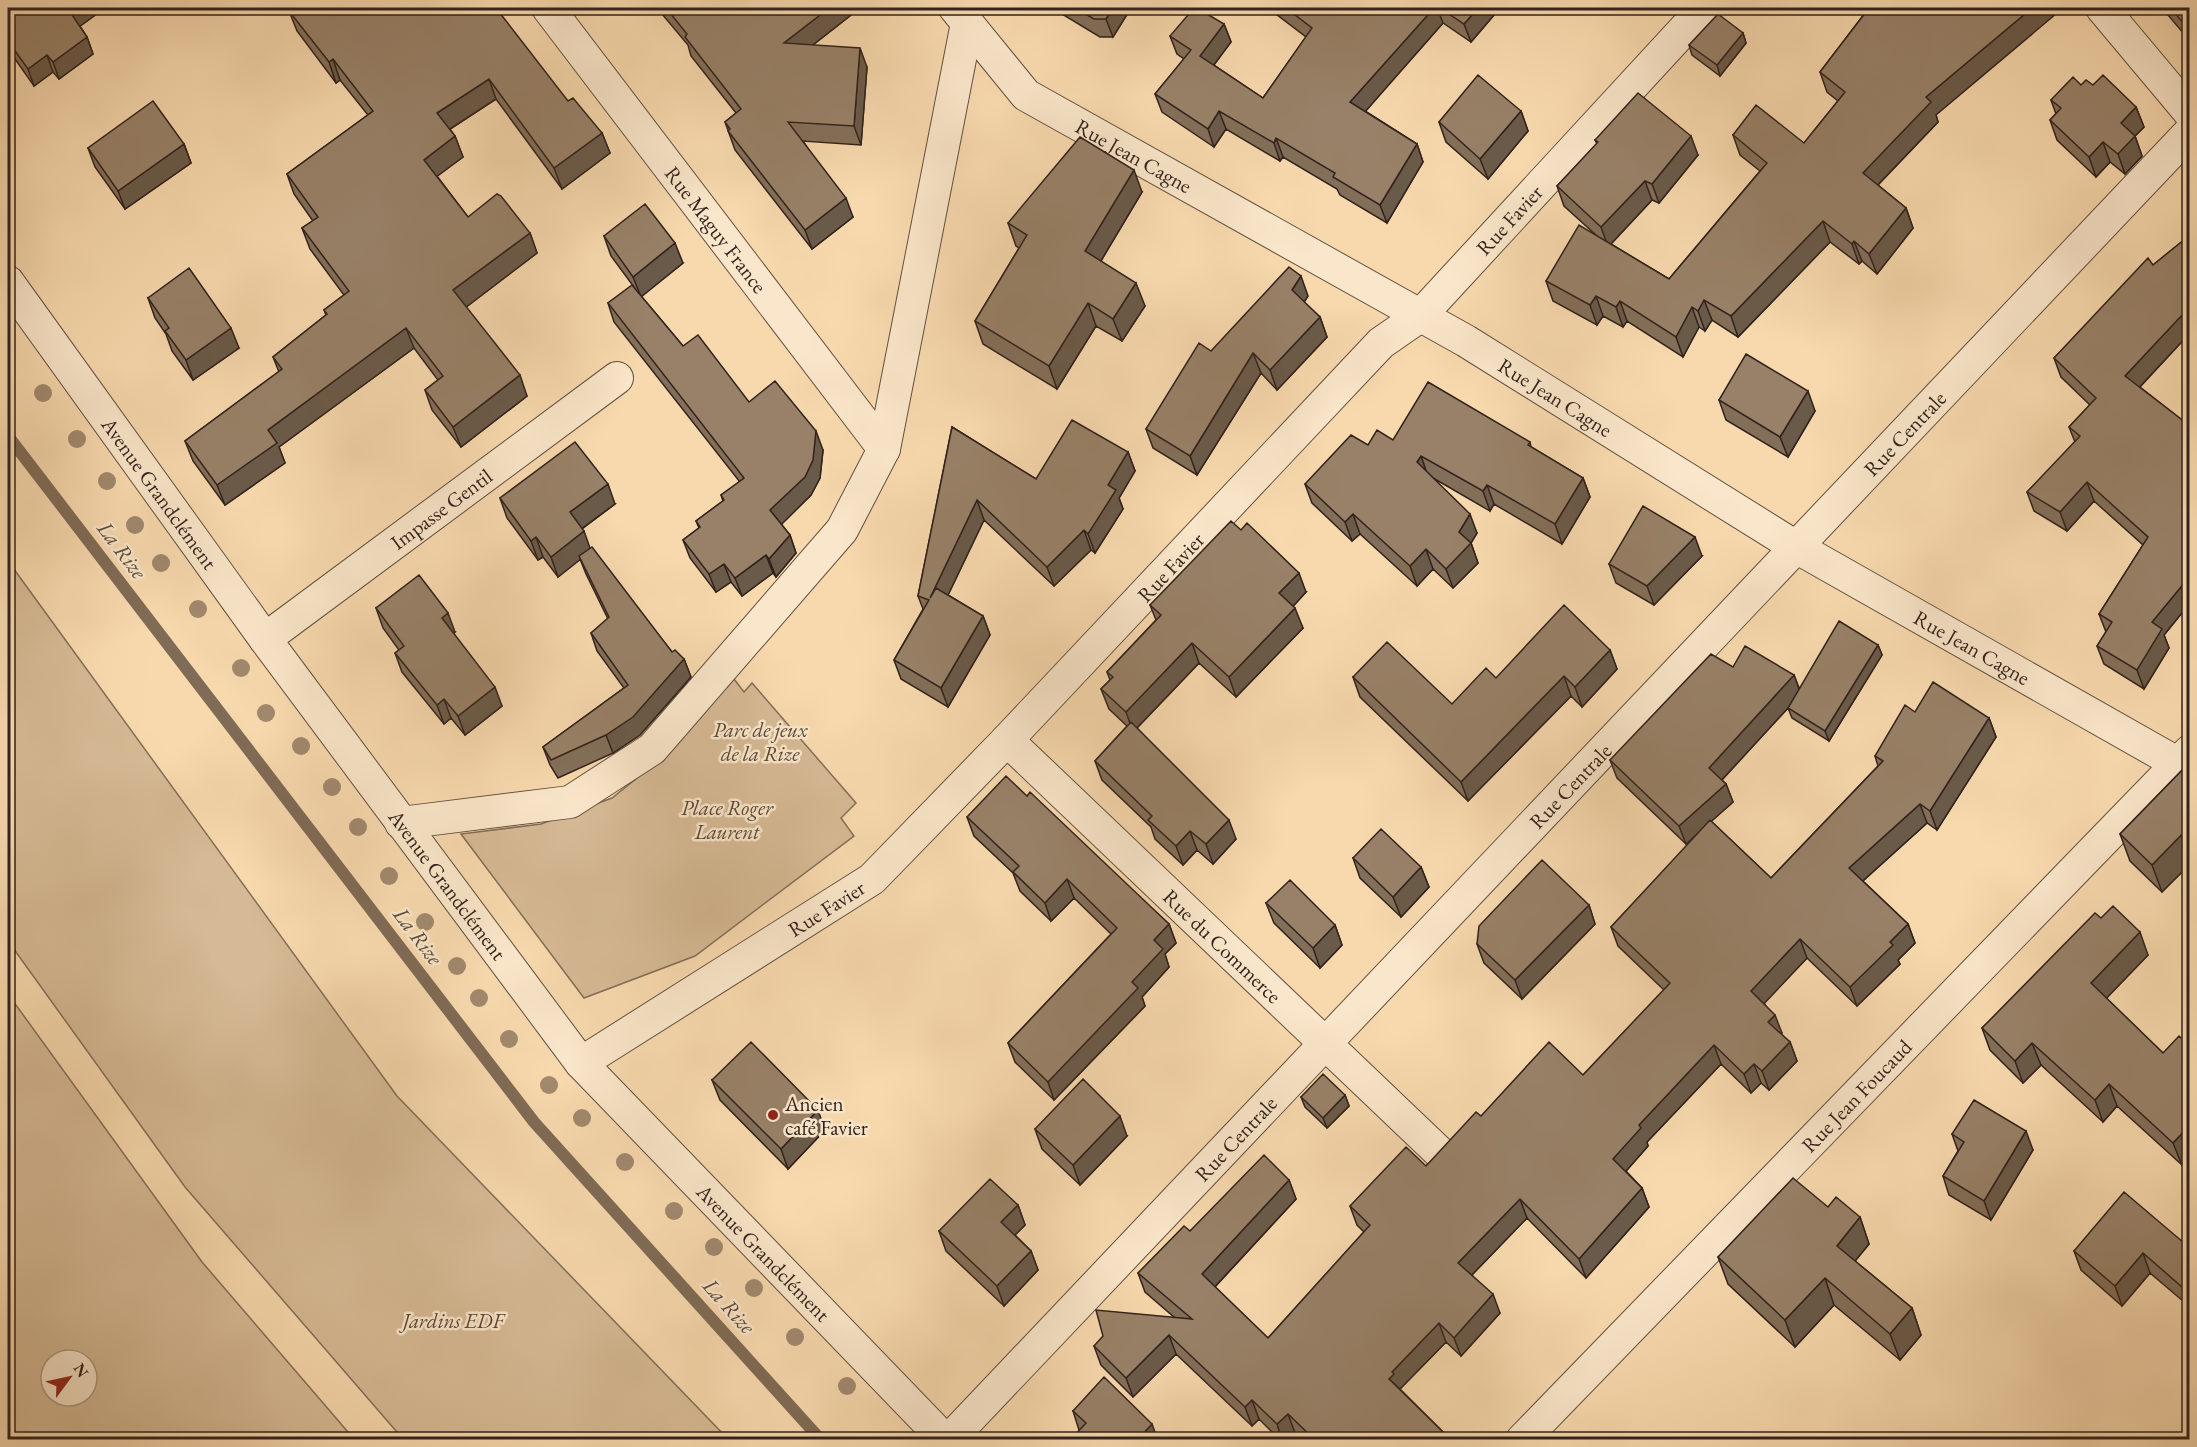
<svg xmlns="http://www.w3.org/2000/svg" width="2197" height="1447" viewBox="0 0 2197 1447" font-family="'EB Garamond',serif">
<style>
.green{fill:#d6ba95;stroke:#846e58;stroke-width:1.5;fill-rule:evenodd}
.lines{fill:none;stroke-linecap:round;stroke-linejoin:round}
.stream{stroke:#806b56;stroke-width:12}
.street-casing{stroke:#635040;stroke-width:34}
.street{stroke:#fae6ca;stroke-width:32}
.tree{fill:#a1896e}
.wall{fill:#836f59;stroke:#31221c;stroke-width:1.5}
.shaded-wall{fill:#6a5a49;stroke:#31221c;stroke-width:1.5}
.building{fill:#988168;stroke:#31221c;stroke-width:1.5}
.poi-dot{fill:#8f2418;stroke:#fae6ca;stroke-width:2}
.labels{text-anchor:middle;dominant-baseline:central;stroke-width:5;stroke-linejoin:round;paint-order:stroke}
.street-label{font-size:21px;fill:#31221c;stroke:#fae6ca}
.park-label{font-size:21px;font-style:italic;fill:#5a483a;stroke:#fae6ca}
.poi-label{font-size:21px;fill:#31221c;stroke:#fae6ca;text-anchor:start}
.water-label{font-size:22px;font-style:italic;fill:#5f4c3e;stroke:#fae6ca}
</style>
<rect width="100%" height="100%" fill="#f8d9ae"/>
<filter id="stains"><feTurbulence type="fractalNoise" baseFrequency=".00333" numOctaves="4"/><feColorMatrix values="0 0 0 0 .2 0 0 0 0 .09 0 0 0 0 .02 0 0 0 .5 -.17"/></filter>
<radialGradient id="worn" r=".72"><stop offset=".6" stop-color="#630" stop-opacity="0"/><stop offset="1" stop-color="#630" stop-opacity=".3"/></radialGradient>
<!-- green -->
<path class="green" d="M8,561L397,1096L728,1439H403L185,1187L8,941Z
M734,679L744,692L752,683L856,803L841,818L854,836L695,956L584,998L461,834L541,824L612,798L662,758Z
M8,994L202,1262L354,1439H8ZM51,1360H87V1396H51Z"/>
<g class="lines">
<!-- stream -->
<path class="stream" d="M8,436L534,1122L821,1440"/>
<!-- street casing -->
<g class="street-casing">
<g id="street">
<path id="s1" d="M548,8L884,449"/>
<path id="s2" d="M955,8L1026,95L1466,341L1796,547L2177,763"/>
<path d="M2102,8L2190,113"/>
<path id="s3" d="M8,282L265,639L581,1063L945,1440"/>
<path id="s4" d="M265,639L617,378"/>
<path id="s5" d="M1007,740L1439,1152"/>
<path d="M401,823L570,802L652,749L842,530L884,449L967,23"/>
<path id="s6" d="M581,1063L872,879L1007,740L1381,343L1420,316L1704,8"/>
<path id="s7" d="M949,1440L2190,132"/>
<path id="s8" d="M1522,1440L2190,751"/>
</g>
</g>
<!-- street -->
<use href="#street" class="street"/>
</g>
<!-- trees -->
<g class="tree">
<circle cx="43" cy="393" r="9"/>
<circle cx="77" cy="439" r="9"/>
<circle cx="107" cy="481" r="9"/>
<circle cx="135" cy="525" r="9"/>
<circle cx="161" cy="563" r="9"/>
<circle cx="198" cy="609" r="9"/>
<circle cx="241" cy="668" r="9"/>
<circle cx="266" cy="713" r="9"/>
<circle cx="301" cy="746" r="9"/>
<circle cx="332" cy="787" r="9"/>
<circle cx="358" cy="827" r="9"/>
<circle cx="389" cy="876" r="9"/>
<circle cx="425" cy="922" r="9"/>
<circle cx="457" cy="966" r="9"/>
<circle cx="479" cy="998" r="9"/>
<circle cx="509" cy="1039" r="9"/>
<circle cx="549" cy="1085" r="9"/>
<circle cx="582" cy="1118" r="9"/>
<circle cx="625" cy="1162" r="9"/>
<circle cx="674" cy="1211" r="9"/>
<circle cx="714" cy="1247" r="9"/>
<circle cx="754" cy="1288" r="9"/>
<circle cx="795" cy="1337" r="9"/>
<circle cx="847" cy="1386" r="9"/>
</g>
<!-- wall -->
<path class="wall" d="M8,8H105L80,26L87,37L93,54L59,79L53,72L34,86L8,49Z
M657,8H860L813,45L867,67L861,145L803,141L853,217L812,249L735,150L725,122L736,113L691,56L688,45Z
M1052,8H1131L1113,37H1100Z
M1268,8H1500L1471,42L1443,23L1365,111L1417,144L1423,162L1387,223L1340,195L1337,189L1283,157L1280,161L1226,129L1214,147L1162,112L1155,94L1184,59L1177,54L1170,36L1224,24L1231,42L1214,65L1263,98L1306,37Z
M1859,8H1973L1936,115L1938,122L1878,185L1906,208L1913,228L1877,274L1862,261L1859,264L1830,242L1738,337L1712,320L1705,331L1699,327L1683,357L1627,321L1623,327L1603,316L1597,325L1553,301L1546,281L1597,236L1564,206L1557,186L1597,144L1595,140L1698,155L1659,203L1652,200L1611,244L1669,279L1760,171L1740,155L1733,135L1804,143L1838,101L1827,92L1820,72L1865,13Z
M2162,8H2190V41Z
M289,11H449L568,101L602,133L610,153L562,189L496,99L450,129L455,136L463,157L437,176L468,217L530,233L537,253L466,307L527,396L461,447L432,410L425,390L438,380L414,348L279,447L285,463L225,505L193,461L185,441L279,372L273,357L326,315L324,310L344,295L310,249L302,228L313,221L294,194L287,174L368,115L340,80L336,83L297,31Z
M1743,33L1746,43L1720,76L1692,55L1689,45Z
M2081,85H2093L2136,107L2144,127L2135,136L2142,156L2125,174L2110,162L2096,177L2057,140L2050,120L2056,114L2051,100Z
M1521,111L1528,131L1488,179L1446,142L1439,122Z
M184,144L191,163L125,209L95,167L88,148Z
M1142,192L1101,261L1145,306L1122,341L1096,326L1057,389L983,344L975,321L1019,248L1016,246L1008,223Z
M2190,235V335L2189,334L2140,387L2190,426V603L2164,635L2169,648L2144,689L2104,664L2097,646L2106,632L2099,614L2143,545L2094,501L2067,531L2034,511L2027,492L2075,442L2069,427L2090,405L2061,377L2054,358L2153,265Z
M604,236L683,263L641,296L683,346L749,402L823,450L820,478L811,495L781,524L790,535L796,553L776,577L773,573L742,596L731,582L716,592L690,558L683,540L699,528L696,521L723,501L721,495L740,482L614,322L608,303L634,287L611,256Z
M1308,296L1304,302L1320,317L1327,337L1277,390L1261,373L1197,475L1153,448L1146,429L1211,351Z
M148,298L239,348L193,380L172,351L166,334L155,318Z
M1719,400L1815,411L1788,457L1726,420Z
M952,427L1036,479L1128,452L1135,471L1119,498L1123,509L1095,553L1091,550L1054,586L984,520L948,595L983,616L990,635L948,707L901,679L894,660L923,609L918,596Z
M1393,440L1530,442L1531,447L1583,478L1590,497L1562,544L1494,504L1490,511L1433,478L1477,533L1471,543L1478,563L1453,588L1433,569L1417,586L1360,534L1352,541L1312,503L1305,484Z
M500,498L615,504L582,529L590,549L672,652L684,659L691,677L640,735L613,753L558,778L550,765L543,747L624,688L597,651L591,633L608,619L586,574L580,559L558,577L543,557L538,560L507,518Z
M1702,556L1654,605L1616,583L1609,564Z
M1306,592L1293,606L1303,628L1236,697L1199,663L1137,728L1236,839L1213,864L1197,850L1183,865L1155,839L1151,827L1102,780L1095,761L1127,726L1109,709L1101,689L1110,680L1107,672L1156,620L1150,605Z
M376,608L455,632L453,633L502,706L465,735L451,718L444,724L402,672L395,653L399,650L383,628Z
M1878,645L1882,655L1829,741L1792,718L1788,708L1722,780L1726,784L1733,802L1711,821L1771,878L1878,766L1875,756L1915,712L1989,718L1996,737L1937,830L1927,823L1863,881L1908,924L1915,943L1898,960L1900,964L1857,1006L1807,958L1764,1003L1782,1033L1781,1034L1790,1042L1797,1061L1769,1090L1761,1083L1751,1093L1721,1064L1647,1142L1648,1146L1626,1171L1642,1188L1649,1207L1586,1278L1527,1218L1472,1275L1500,1313L1461,1356L1446,1342L1400,1389L1444,1433L1446,1440H1301L1295,1433L1288,1440H1280L1259,1419L1252,1426L1176,1354L1133,1397L1101,1365L1094,1346L1175,1318L1145,1292L1138,1273L1190,1231L1289,1180L1296,1199L1215,1287L1268,1338L1364,1232L1357,1225L1350,1206L1426,1166L1481,1116L1583,1075L1664,990L1618,946L1611,927L1698,834L1686,844L1617,778L1610,760L1733,667L1794,675L1799,688Z
M1610,650L1617,669L1582,707L1571,696L1468,801L1360,697L1353,677L1452,704L1496,678Z
M2190,762V864L2162,892L2130,861L2120,834Z
M1027,796L1169,924L1176,943L1165,954L1169,967L1142,997L1145,1006L1054,1100L1015,1062L1008,1043L1111,934L1074,898L1051,921L1020,891L1013,873L974,836L967,817Z
M1353,858L1421,867L1429,887L1401,917L1360,878Z
M1266,903L1335,925L1342,945L1320,968L1274,923Z
M1589,905L1595,924L1522,999L1484,963L1477,944Z
M2101,918L2148,955L2106,998L2163,1053L2190,1046V1156L2182,1165L2117,1106L2103,1122L2041,1065L2023,1083L1990,1050L1982,1028Z
M712,1080L825,1130L788,1169L720,1100Z
M1345,1095L1349,1106L1327,1128L1305,1107L1301,1097Z
M1035,1129L1127,1136L1080,1185L1042,1149Z
M1952,1134L2033,1150L1991,1220L1949,1195L1943,1176L1958,1151Z
M1018,1205L1025,1225L1015,1235L1031,1251L1038,1270L1004,1306L946,1251L939,1231Z
M1828,1207L1860,1217L1869,1244L1855,1261L1912,1308L1921,1335L1900,1360L1834,1305L1795,1347L1728,1284L1718,1257Z
M2190,1248V1307L2150,1273L2122,1306L2081,1270L2074,1251Z
M1073,1411L1158,1440L1079,1430Z"/>
<!-- shaded-wall -->
<path class="shaded-wall" d="M76,8H105L76,29L70,12Z
M829,8H860L791,62L784,43Z
M1113,8H1131L1113,37L1106,19Z
M1434,8H1437L1443,23L1357,121L1350,102Z
M1478,8H1500L1471,42L1464,24Z
M2032,8H2063L1936,115L1938,122L1870,193L1863,173L1926,97Z
M1224,24L1231,42L1207,74L1200,56Z
M1743,33L1746,43L1720,76L1717,65Z
M87,37L93,54L59,79L53,62Z
M860,48L867,67L861,145L854,126Z
M47,55L53,72L34,86L28,69Z
M333,59L340,80L336,83L329,62Z
M489,79L496,99L444,133L437,113Z
M2136,107L2144,127L2135,136L2142,156L2125,174L2118,154L2121,123Z
M1219,111L1226,129L1214,147L1208,129Z
M1521,111L1528,131L1488,179L1480,159Z
M602,133L610,153L562,189L554,168Z
M455,136L463,157L432,180L424,160Z
M1691,136L1698,155L1659,203L1652,184Z
M1276,138L1283,157L1280,161L1274,143Z
M2103,142L2110,162L2096,177L2089,157Z
M184,144L191,163L125,209L118,191Z
M1417,144L1423,162L1387,223L1380,205Z
M1134,170L1142,192L1093,274L1085,251Z
M1645,181L1652,200L1608,247L1601,227Z
M846,198L853,217L812,249L805,230Z
M1906,208L1913,228L1877,274L1869,254Z
M1823,221L1830,242L1738,337L1731,316Z
M530,233L537,253L461,311L453,290Z
M1854,241L1862,261L1859,264L1852,244Z
M675,243L683,263L641,297L633,277Z
M1301,276L1308,296L1299,310L1292,290Z
M1136,283L1145,306L1122,341L1113,319Z
M1596,296L1603,316L1597,325L1590,305Z
M1704,300L1712,320L1705,331L1698,311Z
M1620,301L1627,321L1623,327L1616,307Z
M1088,303L1096,326L1057,389L1049,366Z
M1692,307L1699,327L1683,357L1676,337Z
M2182,315L2189,334L2132,395L2125,376Z
M1320,317L1327,337L1277,390L1270,370Z
M231,328L239,348L193,380L186,360Z
M406,328L414,348L279,447L285,463L225,505L217,485L268,430Z
M1253,353L1261,373L1197,475L1190,456Z
M520,375L527,396L461,447L453,427Z
M1808,391L1815,411L1788,457L1780,437Z
M816,431L823,450L820,478L811,495L777,529L770,510Z
M2190,440L2189,465L2183,446Z
M1128,452L1135,471L1119,498L1123,509L1095,553L1088,534L1108,485Z
M1421,456L1428,476L1417,462Z
M1583,478L1590,497L1562,544L1555,524Z
M2087,482L2094,501L2067,531L2060,512Z
M608,484L615,504L577,532L570,512Z
M1487,485L1494,504L1490,511L1483,491Z
M977,500L984,520L937,618L930,598Z
M1353,514L1360,534L1352,541L1345,522Z
M1470,514L1477,533L1471,543L1478,563L1453,588L1446,569L1459,532Z
M1084,530L1091,550L1054,586L1047,567Z
M584,531L591,551L558,577L551,557Z
M790,535L796,553L776,577L769,559Z
M536,537L543,557L538,560L531,541Z
M1695,537L1702,556L1654,605L1647,586Z
M1426,549L1433,569L1417,586L1410,566Z
M766,555L773,573L742,596L735,578Z
M724,564L731,582L716,592L709,574Z
M1299,573L1306,592L1287,613L1279,593Z
M2190,576V603L2164,635L2169,648L2144,689L2137,670L2152,622Z
M1295,608L1303,628L1236,697L1229,677Z
M448,613L455,632L449,637L442,618Z
M983,616L990,635L948,707L941,688Z
M1192,643L1199,663L1133,732L1126,712Z
M1878,645L1882,655L1829,741L1825,731Z
M1610,650L1617,669L1582,707L1575,687Z
M684,659L691,677L640,735L613,753L606,735Z
M1794,675L1801,694L1716,786L1709,768Z
M1564,676L1571,696L1468,801L1461,782Z
M495,687L502,706L465,735L458,716Z
M444,699L451,718L444,724L437,705Z
M1989,718L1996,737L1937,830L1930,811Z
M1726,784L1733,802L1686,844L1679,826Z
M1920,804L1927,823L1856,887L1849,868Z
M1229,820L1236,839L1213,864L1206,844Z
M2190,826V864L2162,892L2152,865Z
M1190,831L1197,850L1183,865L1176,846Z
M1421,867L1429,887L1401,917L1393,897Z
M1067,879L1074,898L1051,921L1045,903Z
M1589,905L1595,924L1522,999L1515,980Z
M1169,924L1176,943L1165,954L1169,967L1142,997L1145,1006L1054,1100L1048,1082L1132,982L1154,940Z
M1908,924L1915,943L1898,960L1900,964L1857,1006L1850,987L1890,942Z
M1335,925L1342,945L1320,968L1313,948Z
M2140,932L2148,955L2099,1006L2091,983Z
M1800,939L1807,958L1758,1010L1751,991Z
M1775,1015L1782,1033L1775,1040L1768,1022Z
M1790,1042L1797,1061L1769,1090L1762,1071Z
M2032,1043L2041,1065L2023,1083L2015,1061Z
M1714,1045L1721,1064L1647,1142L1648,1146L1620,1178L1613,1159L1639,1125Z
M1754,1064L1761,1083L1751,1093L1744,1074Z
M2109,1084L2117,1106L2103,1122L2095,1100Z
M1345,1095L1349,1106L1327,1128L1323,1118Z
M818,1110L825,1130L788,1169L781,1149Z
M1120,1116L1127,1136L1080,1185L1073,1165Z
M2190,1125V1156L2182,1165L2173,1143Z
M2026,1131L2033,1150L1991,1220L1984,1201Z
M1289,1180L1296,1199L1209,1293L1202,1274Z
M1642,1188L1649,1207L1586,1278L1579,1259Z
M1520,1199L1527,1218L1465,1282L1458,1263Z
M1018,1205L1025,1225L1008,1242L1001,1222Z
M1860,1217L1869,1244L1846,1272L1837,1246Z
M1031,1251L1038,1270L1004,1306L997,1286Z
M2143,1253L2150,1273L2122,1306L2115,1286Z
M1825,1278L1834,1305L1795,1347L1785,1320Z
M1493,1294L1500,1313L1461,1356L1454,1338Z
M1912,1308L1921,1335L1900,1360L1890,1334Z
M1439,1323L1446,1342L1400,1389L1389,1379L1392,1372Z
M1169,1335L1176,1354L1133,1397L1126,1378Z
M1252,1400L1259,1419L1252,1426L1245,1407Z
M1288,1414L1295,1433L1288,1440H1282L1277,1424Z
M1152,1424L1158,1440H1137Z
M1444,1433L1446,1440H1438Z"/>
<!-- building -->
<path class="building" d="M8,8H76L70,12L87,37L53,62L47,55L28,69L8,41Z
M293,8H446L449,11L454,8H496L568,101L573,98L602,133L554,168L489,79L437,113L455,136L424,160L468,217L497,194L501,196L530,233L453,290L520,375L453,427L425,390L443,376L406,328L268,430L277,443L217,485L185,441L282,369L273,357L327,314L324,310L349,291L302,228L318,217L287,174L373,111L333,59L329,62L289,11Z
M666,8H829L784,43L860,48L854,126L788,122L846,198L805,230L728,131L730,129L725,122L741,109L685,37L687,34Z
M1075,8H1113L1106,19H1094Z
M1194,8H1197L1224,24L1200,56L1263,98L1312,28L1286,8H1434L1350,102L1417,144L1380,205L1333,177L1335,173L1276,138L1274,143L1219,111L1208,129L1155,94L1191,50L1170,36Z
M1440,8H1478L1464,24Z
M1869,8H1973L1975,9L1976,8H2032L1926,97L1931,102L1863,173L1906,208L1869,254L1854,241L1852,244L1823,221L1731,316L1704,300L1698,311L1692,307L1676,337L1620,301L1616,307L1596,296L1590,305L1546,281L1579,225L1669,279L1767,163L1733,135L1756,105L1804,143L1845,92L1820,72Z
M2171,8H2190V26L2187,28Z
M1718,14L1743,33L1717,65L1689,45Z
M1478,75L1521,111L1480,159L1439,122Z
M2103,75L2136,107L2121,123L2135,136L2118,154L2103,142L2089,157L2050,120L2061,108L2051,100L2073,77L2081,85L2086,80L2093,85Z
M1638,93L1691,136L1652,184L1645,181L1601,227L1557,186L1598,142L1595,140Z
M153,101L184,144L118,191L88,148Z
M1080,137L1134,170L1085,251L1136,283L1113,319L1088,303L1049,366L975,321L1027,235L1008,223Z
M645,204L675,243L633,277L604,236Z
M2190,235V324L2182,315L2125,376L2190,426V440L2183,446L2190,452V576L2152,622L2162,629L2137,670L2097,646L2112,622L2099,614L2148,537L2087,482L2060,512L2027,492L2080,436L2069,427L2096,398L2054,358L2148,258L2153,265Z
M1289,267L1301,276L1292,290L1320,317L1270,370L1253,353L1190,456L1146,429L1199,343L1211,351Z
M189,268L231,328L186,360L165,331L169,328L148,298Z
M632,285L683,346L698,335L749,402L775,381L816,431L813,460L805,477L770,510L790,535L769,559L766,555L735,578L724,564L709,574L683,540L700,527L696,521L724,500L721,495L744,478L608,303Z
M1746,354L1808,391L1780,437L1719,400Z
M1428,382L1530,442L1528,445L1583,478L1555,524L1487,485L1483,491L1421,456L1417,462L1470,514L1459,532L1471,543L1446,569L1426,549L1410,566L1353,514L1345,522L1305,484L1351,435L1368,445L1377,430L1393,440Z
M1072,420L1128,452L1108,485L1116,490L1088,534L1084,530L1047,567L977,500L930,598L936,588L983,616L941,688L894,660L929,600L918,596L952,427L1036,479Z
M575,442L608,484L570,512L584,531L551,557L536,537L531,541L500,498Z
M1643,506L1695,537L1647,586L1609,564Z
M1231,521L1241,530L1247,523L1299,573L1279,593L1295,608L1229,677L1192,643L1126,712L1101,689L1113,677L1107,672L1161,615L1150,605Z
M592,547L672,652L675,650L684,659L633,717L606,735L551,760L543,747L628,685L591,633L609,617L579,556Z
M419,575L448,613L442,618L495,687L458,716L444,699L437,705L395,653L404,646L376,608Z
M1564,605L1610,650L1575,687L1564,676L1461,782L1353,677L1387,642L1452,704L1486,668L1496,678Z
M1839,621L1878,645L1825,731L1788,708Z
M1745,646L1794,675L1709,768L1726,784L1679,826L1610,760L1711,654L1733,667Z
M1933,682L1989,718L1930,811L1920,804L1849,868L1908,924L1890,942L1893,945L1850,987L1800,939L1751,991L1775,1015L1768,1022L1790,1042L1762,1071L1754,1064L1744,1074L1714,1045L1639,1125L1641,1128L1613,1159L1642,1188L1579,1259L1520,1199L1458,1263L1493,1294L1454,1338L1439,1323L1392,1372L1394,1374L1389,1379L1444,1433L1438,1440H1315L1288,1414L1277,1424L1252,1400L1245,1407L1169,1335L1126,1378L1094,1346L1103,1336L1096,1310L1192,1319L1138,1273L1184,1226L1190,1231L1264,1155L1289,1180L1202,1274L1268,1338L1370,1225L1350,1206L1406,1147L1426,1166L1476,1112L1481,1116L1549,1042L1583,1075L1670,983L1611,927L1710,820L1771,878L1883,761L1875,756L1905,705L1915,712Z
M1131,722L1229,820L1206,844L1190,831L1176,846L1148,820L1152,816L1095,761Z
M2190,762V826L2152,865L2120,834Z
M1006,776L1027,796L1030,792L1169,924L1154,940L1163,949L1132,982L1138,988L1048,1082L1008,1043L1117,928L1067,879L1045,903L1013,872L1019,866L967,817Z
M1381,829L1421,867L1393,897L1353,858Z
M1542,860L1589,905L1515,980L1477,944L1479,926Z
M1290,880L1335,925L1313,948L1266,903Z
M2113,906L2140,932L2091,983L2163,1053L2179,1036L2190,1046V1125L2173,1143L2109,1084L2095,1100L2032,1043L2015,1061L1982,1028L2095,913L2101,918Z
M751,1042L818,1110L781,1149L712,1080Z
M1323,1074L1345,1095L1323,1118L1301,1097Z
M1083,1079L1120,1116L1073,1165L1035,1129Z
M1974,1100L2026,1131L1984,1201L1943,1176L1964,1142L1952,1134Z
M1793,1178L1828,1207L1836,1197L1860,1217L1837,1246L1912,1308L1890,1334L1825,1278L1785,1320L1718,1257Z
M990,1179L1018,1205L1001,1222L1031,1251L997,1286L939,1231Z
M2124,1192L2190,1248V1294L2143,1253L2115,1286L2074,1251Z
M1104,1377L1152,1424L1137,1440H1070L1086,1423L1073,1411Z"/>
<!-- markers -->
<circle class="poi-dot" cx="773" cy="1115" r="6"/>
<g class="labels">
<!-- street labels -->
<g class="street-label">
<text stroke="none"><textPath href="#s2" startOffset="236">Rue Jean Cagne</textPath></text>
<text stroke="none"><textPath href="#s6" startOffset="1262">Rue Favier</textPath></text>
<text stroke="none"><textPath href="#s1" startOffset="278">Rue Maguy France</textPath></text>
<text stroke="none"><textPath href="#s2" startOffset="722">Rue Jean Cagne</textPath></text>
<text stroke="none"><textPath href="#s7" startOffset="1388">Rue Centrale</textPath></text>
<text stroke="none"><textPath href="#s3" startOffset="260">Avenue Grandclément</textPath></text>
<text stroke="none"><textPath href="#s4" startOffset="219">Impasse Gentil</textPath></text>
<text stroke="none"><textPath href="#s6" startOffset="776">Rue Favier</textPath></text>
<text stroke="none"><textPath href="#s2" startOffset="1208">Rue Jean Cagne</textPath></text>
<text stroke="none"><textPath href="#s7" startOffset="902">Rue Centrale</textPath></text>
<text stroke="none"><textPath href="#s3" startOffset="746">Avenue Grandclément</textPath></text>
<text stroke="none"><textPath href="#s6" startOffset="290">Rue Favier</textPath></text>
<text stroke="none"><textPath href="#s5" startOffset="298">Rue du Commerce</textPath></text>
<text stroke="none"><textPath href="#s8" startOffset="480">Rue Jean Foucaud</textPath></text>
<text stroke="none"><textPath href="#s7" startOffset="416">Rue Centrale</textPath></text>
<text stroke="none"><textPath href="#s3" startOffset="1232">Avenue Grandclément</textPath></text>
</g>
<!-- park labels -->
<g class="park-label">
<text x="760" y="729">Parc de jeux<tspan x="760" dy="24">de la Rize</tspan></text>
<text x="727" y="807">Place Roger<tspan x="727" dy="24">Laurent</tspan></text>
<text x="453" y="1320">Jardins EDF</text>
</g>
<!-- poi labels -->
<g class="poi-label">
<text x="785" y="1103">Ancien<tspan x="785" dy="24">café Favier</tspan></text>
</g>
<!-- water labels -->
<g class="water-label">
<text transform="translate(122 550) rotate(53)">La Rize</text>
<text transform="translate(418 936) rotate(53)">La Rize</text>
<text transform="translate(729 1306) rotate(48)">La Rize</text>
</g>
</g>
<!-- margin -->
<rect width="2197" height="1447" fill="none" stroke="#f8d9ae" stroke-width="30"/>
<rect x="9" y="9" width="2179" height="1429" fill="none" stroke="#31221c" stroke-width="3"/>
<rect x="15" y="15" width="2167" height="1417" fill="none" stroke="#31221c" stroke-width="1.5"/>
<!-- north arrow -->
<g transform="translate(69 1378) rotate(57)"><circle r="28" fill="#fae6ca" stroke="#aa9884" stroke-width="1.5"/>
<path d="M0-4.5L10 22L0 15L-10 22Z" fill="#8f2418"/>
<text y="-9" font-size="16" font-weight="bold" text-anchor="middle" fill="#31221c">N</text>
</g>
<rect width="100%" height="100%" filter="url(#stains)"/>
<rect width="100%" height="100%" fill="url(#worn)"/>
</svg>
